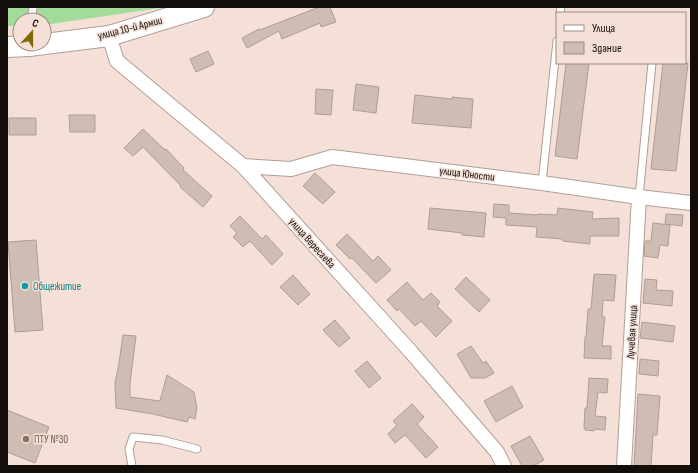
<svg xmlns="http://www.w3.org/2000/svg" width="698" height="473" viewBox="0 0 698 473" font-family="'Sofia Sans Condensed',sans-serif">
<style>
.green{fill:#a3dc9a}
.building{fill:#cfbcb3;stroke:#af9d94}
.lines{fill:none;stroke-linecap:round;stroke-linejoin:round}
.service-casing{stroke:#b19f96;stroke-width:9}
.minor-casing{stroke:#b19f96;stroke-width:16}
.secondary-casing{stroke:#b19f96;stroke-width:22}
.service{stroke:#fff;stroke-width:7}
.minor{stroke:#fff;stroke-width:14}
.secondary{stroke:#fff;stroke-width:20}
.culture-dot{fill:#0f9aa8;stroke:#f4e0d6;stroke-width:1.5}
.education-dot{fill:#8d6e63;stroke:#f4e0d6;stroke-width:1.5}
.labels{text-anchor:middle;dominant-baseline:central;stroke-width:3;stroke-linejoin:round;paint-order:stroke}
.street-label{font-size:11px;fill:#140e0b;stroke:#f4e0d6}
.culture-label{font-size:11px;fill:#0d838f;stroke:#f4e0d6;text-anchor:start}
.education-label{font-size:11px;fill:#785e54;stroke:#f4e0d6;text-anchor:start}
</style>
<rect width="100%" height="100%" fill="#f4e0d6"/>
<!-- green -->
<path class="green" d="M7,7H167L51,24H44V20H20V26H7Z"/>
<!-- building -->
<path class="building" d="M319,7H330L336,22L321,27L320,23L282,39L279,31L247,48L242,38L259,29L260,30Z
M208,51L214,64L196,72L190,59Z
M566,63H589L577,159L555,156Z
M663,63H688L676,171L651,169Z
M356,84L379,87L376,113L353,110Z
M316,89L333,90L331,115L315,114Z
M415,95L452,99V97L473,99L471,128L412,123Z
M69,115H95V132H70Z
M9,118H36V135H9Z
M143,129L165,150L166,149L184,168L183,170L212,196L203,207L180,187L181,186L143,147L133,156L124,148Z
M315,173L335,192L323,204L303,186Z
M494,204L509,205V213L538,215V214L557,215L558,208L593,212L592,219L619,218V236H590V244L563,241V239L536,237L537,227L506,225V218L493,217Z
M430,208L486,213L484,237L462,235V233L428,229Z
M666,214L683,215L682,226L665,224Z
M240,216L262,239L266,235L283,254L272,265L250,241L243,247L233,237L237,233L230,226Z
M653,223L670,225L668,246L660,245L658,258L644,256L645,241H651Z
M347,234L373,261L378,256L391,270L376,283L352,258L350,259L336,245Z
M36,240L43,330L15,332L8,242Z
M594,274L616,275L614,301L603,300L602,317H605L602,346H611V359L584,358L585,337H586L588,309H591Z
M293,275L310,294L298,305L280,287Z
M466,277L490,300L479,312L455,289Z
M645,279L657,280L656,290L673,291L672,306L643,303Z
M407,282L423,300L431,293L440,302L437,306L452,321L436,337L421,321L415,326L399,309L397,311L387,300Z
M335,320L350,338L339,347L323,330Z
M642,322L675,326L673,342L640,338Z
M123,335L136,336L130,383V397L160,401L167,375L194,392L197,408L195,419L189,417L187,422L153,414L116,408L115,383L119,363Z
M471,346L483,363L486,361L494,373L485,378H471L457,354Z
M640,359L659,361L658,376L639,374Z
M367,361L381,378L369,388L355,371Z
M589,378L608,379L607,393L598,392L595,416L606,417L605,430L594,429V431L585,430V428H584L585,408H587Z
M512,386L523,407L496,422L484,401Z
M638,394L660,396L657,435H653L651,466H634Z
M412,404L424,417L417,424L438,447L426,458L405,435L395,443L388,434L397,425L393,421Z
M7,410L49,427L35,463L7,452Z
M530,436L544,460L533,466H522L511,446Z"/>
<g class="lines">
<!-- service casing -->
<g class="service-casing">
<path id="service" d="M560,13L561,7
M31,20L33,7
M542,183L557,41
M639,197L652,63
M132,466L129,449L133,437L162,440L197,449"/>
</g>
<!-- minor casing -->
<g class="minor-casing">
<path id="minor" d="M109,36L117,61L243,166L411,352L497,452L504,466
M243,166L291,169L332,157L542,183L639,197L691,203
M624,466L639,197"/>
</g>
<!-- secondary casing -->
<g class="secondary-casing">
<path id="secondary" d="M7,47L29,46L109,36L204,7"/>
</g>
<!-- service -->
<use href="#service" class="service"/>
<!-- minor -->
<use href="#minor" class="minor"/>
<!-- secondary -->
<use href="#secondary" class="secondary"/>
</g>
<!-- markers -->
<circle class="culture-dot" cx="25" cy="286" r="4"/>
<circle class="education-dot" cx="26" cy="439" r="4"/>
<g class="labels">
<!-- street labels -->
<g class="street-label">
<text transform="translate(130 28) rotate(-14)">улица 10-й Армии</text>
<text transform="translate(467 174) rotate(7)">улица Юности</text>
<text transform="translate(312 243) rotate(48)">улица Вересаева</text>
<text transform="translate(632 332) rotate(-87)">Лучевая улица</text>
</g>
<!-- culture labels -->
<g class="culture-label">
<text x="33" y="286">Общежитие</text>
</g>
<!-- education labels -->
<g class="education-label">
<text x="34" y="439">ПТУ №30</text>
</g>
</g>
<!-- border -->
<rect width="698" height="473" fill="none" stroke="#140e0b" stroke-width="16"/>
<!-- legend -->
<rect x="556" y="12" width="130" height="52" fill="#f4e0d6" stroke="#9a8c85"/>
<rect x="564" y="25" width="20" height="6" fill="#ffffff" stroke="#9a8c85"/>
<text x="592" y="32" font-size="12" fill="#140e0b">Улица</text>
<rect x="564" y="42" width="20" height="12" fill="#cfbcb3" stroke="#9a8c85"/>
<text x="592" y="52" font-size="12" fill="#140e0b">Здание</text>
<!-- north arrow -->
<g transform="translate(32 32) rotate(21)"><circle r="19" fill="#f4e0d6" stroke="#9a8c85"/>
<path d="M0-3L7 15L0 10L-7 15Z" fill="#826a02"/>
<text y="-6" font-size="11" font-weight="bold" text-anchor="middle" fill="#140e0b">С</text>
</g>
</svg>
